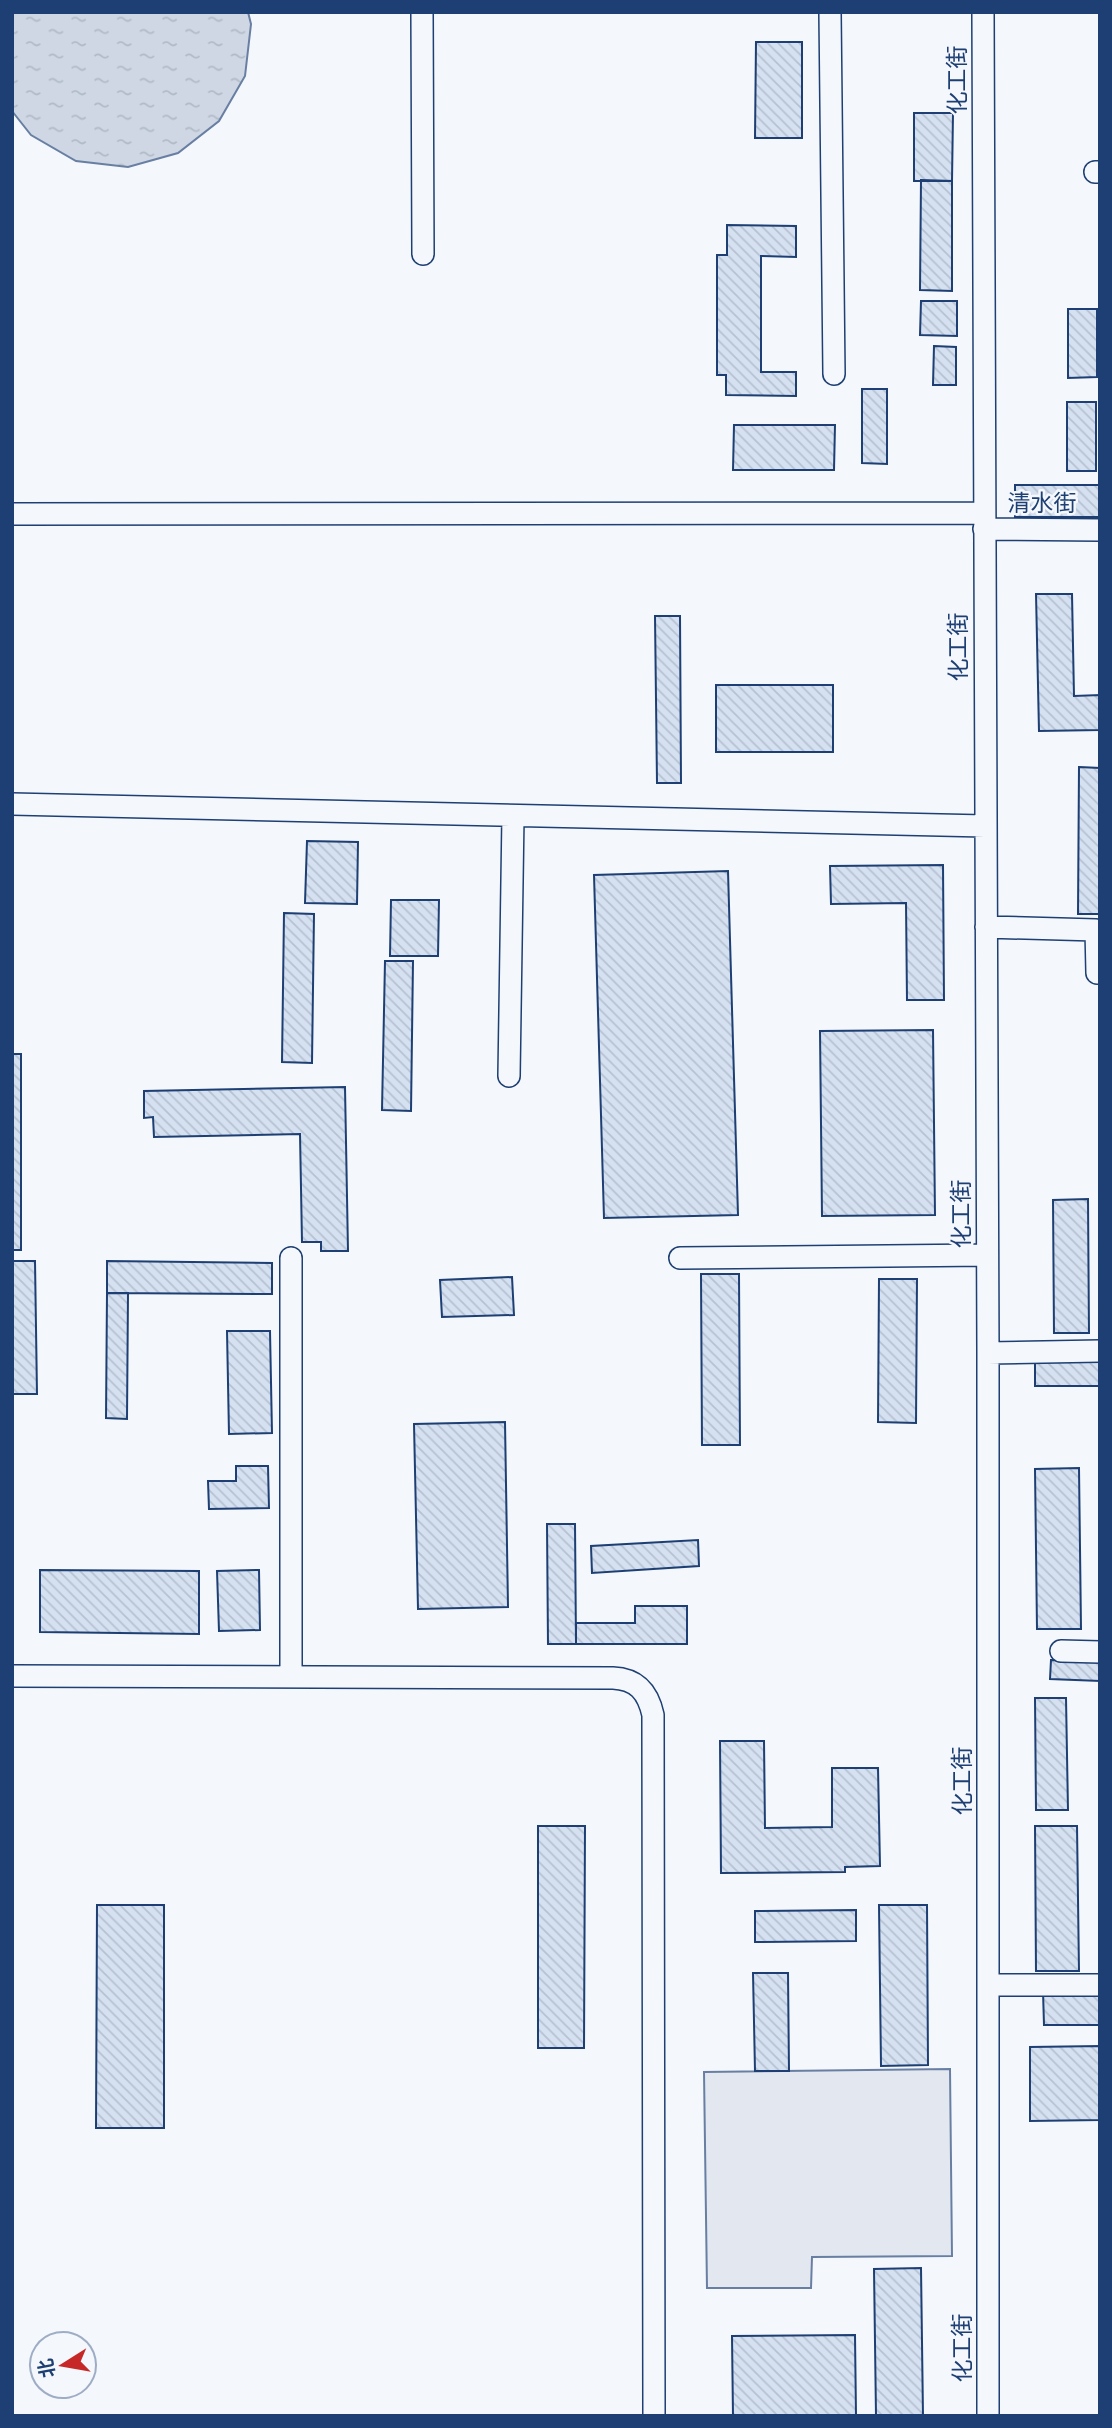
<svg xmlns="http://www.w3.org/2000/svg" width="1112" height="2428" viewBox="0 0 1112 2428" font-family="Helvetica,'Noto Sans SC',sans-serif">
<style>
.parking{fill:#e3e8f0;stroke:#687fa3;stroke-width:2}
.water{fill:url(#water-ripples);stroke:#687fa3;stroke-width:2}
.building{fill:url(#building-back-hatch);stroke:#1d3f73;stroke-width:2}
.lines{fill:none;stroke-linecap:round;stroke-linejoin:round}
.minor-casing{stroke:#1d3f73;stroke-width:24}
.minor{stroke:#f4f7fb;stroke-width:21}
.labels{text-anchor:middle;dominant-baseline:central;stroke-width:5;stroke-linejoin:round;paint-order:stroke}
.street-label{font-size:23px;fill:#1d3f73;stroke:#f4f7fb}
</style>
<defs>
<pattern id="water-ripples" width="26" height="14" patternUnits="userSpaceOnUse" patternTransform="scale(1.75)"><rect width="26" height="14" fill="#cfd7e4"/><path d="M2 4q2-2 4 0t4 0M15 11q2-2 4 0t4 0" fill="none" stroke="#b1bac7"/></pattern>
<pattern id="building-back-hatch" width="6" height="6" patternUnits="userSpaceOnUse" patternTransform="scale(1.75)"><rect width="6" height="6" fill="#d5e0f0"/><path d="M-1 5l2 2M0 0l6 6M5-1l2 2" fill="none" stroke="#b6c1d1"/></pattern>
</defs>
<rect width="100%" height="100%" fill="#f4f7fb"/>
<!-- parking -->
<path class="parking" d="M950,2069L952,2256L812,2257L811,2288H707L704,2072Z"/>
<!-- water -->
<path class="water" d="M12,12H248L251,24L245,76L219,121L178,153L128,167L76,161L31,135L12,111Z"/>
<!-- building -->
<path class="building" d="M756,42H802V138H755Z
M914,113H953L952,181H914Z
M921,180L952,181V291L920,290Z
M727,225L796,226V257L761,256V372H796V396L726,395V375H717V255H727Z
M921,301H957V336L920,335Z
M1068,309H1097V377L1068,378Z
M934,346L956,347V385H933Z
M862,389H887V464L862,463Z
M1067,402H1096V471H1067Z
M734,425H835L834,470H733Z
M1015,485H1100V517H1015Z
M1036,594H1072L1074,696L1100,695V730L1039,731Z
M655,616H680L681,783H657Z
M716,685H833V752H716Z
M1079,767L1100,768V914H1078Z
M307,841L358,842L357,904L305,903Z
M943,865L944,1000H907L906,903L831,904L830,866Z
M728,871L738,1215L604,1218L594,875Z
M391,900H439L438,956H390Z
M284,913L314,914L312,1063L282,1062Z
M385,961H413L411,1111L382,1110Z
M933,1030L935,1215L822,1216L820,1031Z
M12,1054H21V1250H12Z
M345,1087L348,1251H321V1242H302L300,1134L154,1137L153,1117L144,1118V1091Z
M1088,1199L1089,1333H1054L1053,1200Z
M12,1261H35L37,1394H12Z
M107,1261L272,1263V1294L107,1293Z
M701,1274H739L740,1445H702Z
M512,1277L514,1315L442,1317L440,1280Z
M879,1279H917L916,1423L878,1422Z
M107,1293H128L127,1419L106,1418Z
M227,1331H270L272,1433L229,1434Z
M1100,1361V1386H1035V1362Z
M505,1422L508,1607L418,1609L414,1424Z
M236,1466H268L269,1508L209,1509L208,1481H236Z
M1079,1468L1081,1629H1037L1035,1469Z
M547,1524H575L576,1644H548Z
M698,1540L699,1566L592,1573L591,1546Z
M40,1570L199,1571V1634L40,1632Z
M259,1570L260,1630L219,1631L217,1571Z
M635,1606H687V1644H576V1623H635Z
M1051,1660L1100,1661V1681L1050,1679Z
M1035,1698H1066L1068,1810H1036Z
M720,1741H764L765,1828L832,1827V1768H878L880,1866L845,1867V1872L721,1873Z
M538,1826H585L584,2048H538Z
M1035,1826H1077L1079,1971H1036Z
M97,1905H164V2128H96Z
M879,1905H927L928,2065L881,2066Z
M856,1910V1941L755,1942V1911Z
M753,1973H788L789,2071H755Z
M1043,1991H1100V2025H1044Z
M1100,2046V2120L1030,2121V2047Z
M921,2268L923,2416H876L874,2269Z
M855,2335L856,2416H733L732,2336Z"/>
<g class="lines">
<!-- minor casing -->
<g class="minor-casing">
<path id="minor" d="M422,12L423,254
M830,12L834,374
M983,12L988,1353V2416
M1095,172H1100
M12,514L984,513
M984,529L1100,530
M12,804L985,826
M986,927L1096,930L1097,973H1100
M509,1076L513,816
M291,1258V1677
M680,1258L987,1255
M988,1353L1100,1351
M1061,1651L1100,1652
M12,1676L613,1678C637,1679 648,1692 653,1715L654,2416
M989,1985H1100"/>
</g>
<!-- minor -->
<use href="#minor" class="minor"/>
</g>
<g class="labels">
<!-- street labels -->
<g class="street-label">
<text transform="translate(957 80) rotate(-90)">化工街</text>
<text x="1042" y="503">清水街</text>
<text transform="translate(958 647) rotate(-90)">化工街</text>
<text transform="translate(961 1214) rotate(-90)">化工街</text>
<text transform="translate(962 1781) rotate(-90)">化工街</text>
<text transform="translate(962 2348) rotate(-90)">化工街</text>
</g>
</g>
<!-- border -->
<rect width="1112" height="2428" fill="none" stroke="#1d3f73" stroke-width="28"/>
<!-- north arrow -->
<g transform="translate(63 2365) rotate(259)"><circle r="33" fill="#f4f7fb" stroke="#9eadc5" stroke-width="2"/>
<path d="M0-5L12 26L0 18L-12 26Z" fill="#c62828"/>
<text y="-10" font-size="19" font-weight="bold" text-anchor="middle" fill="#1d3f73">北</text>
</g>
</svg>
